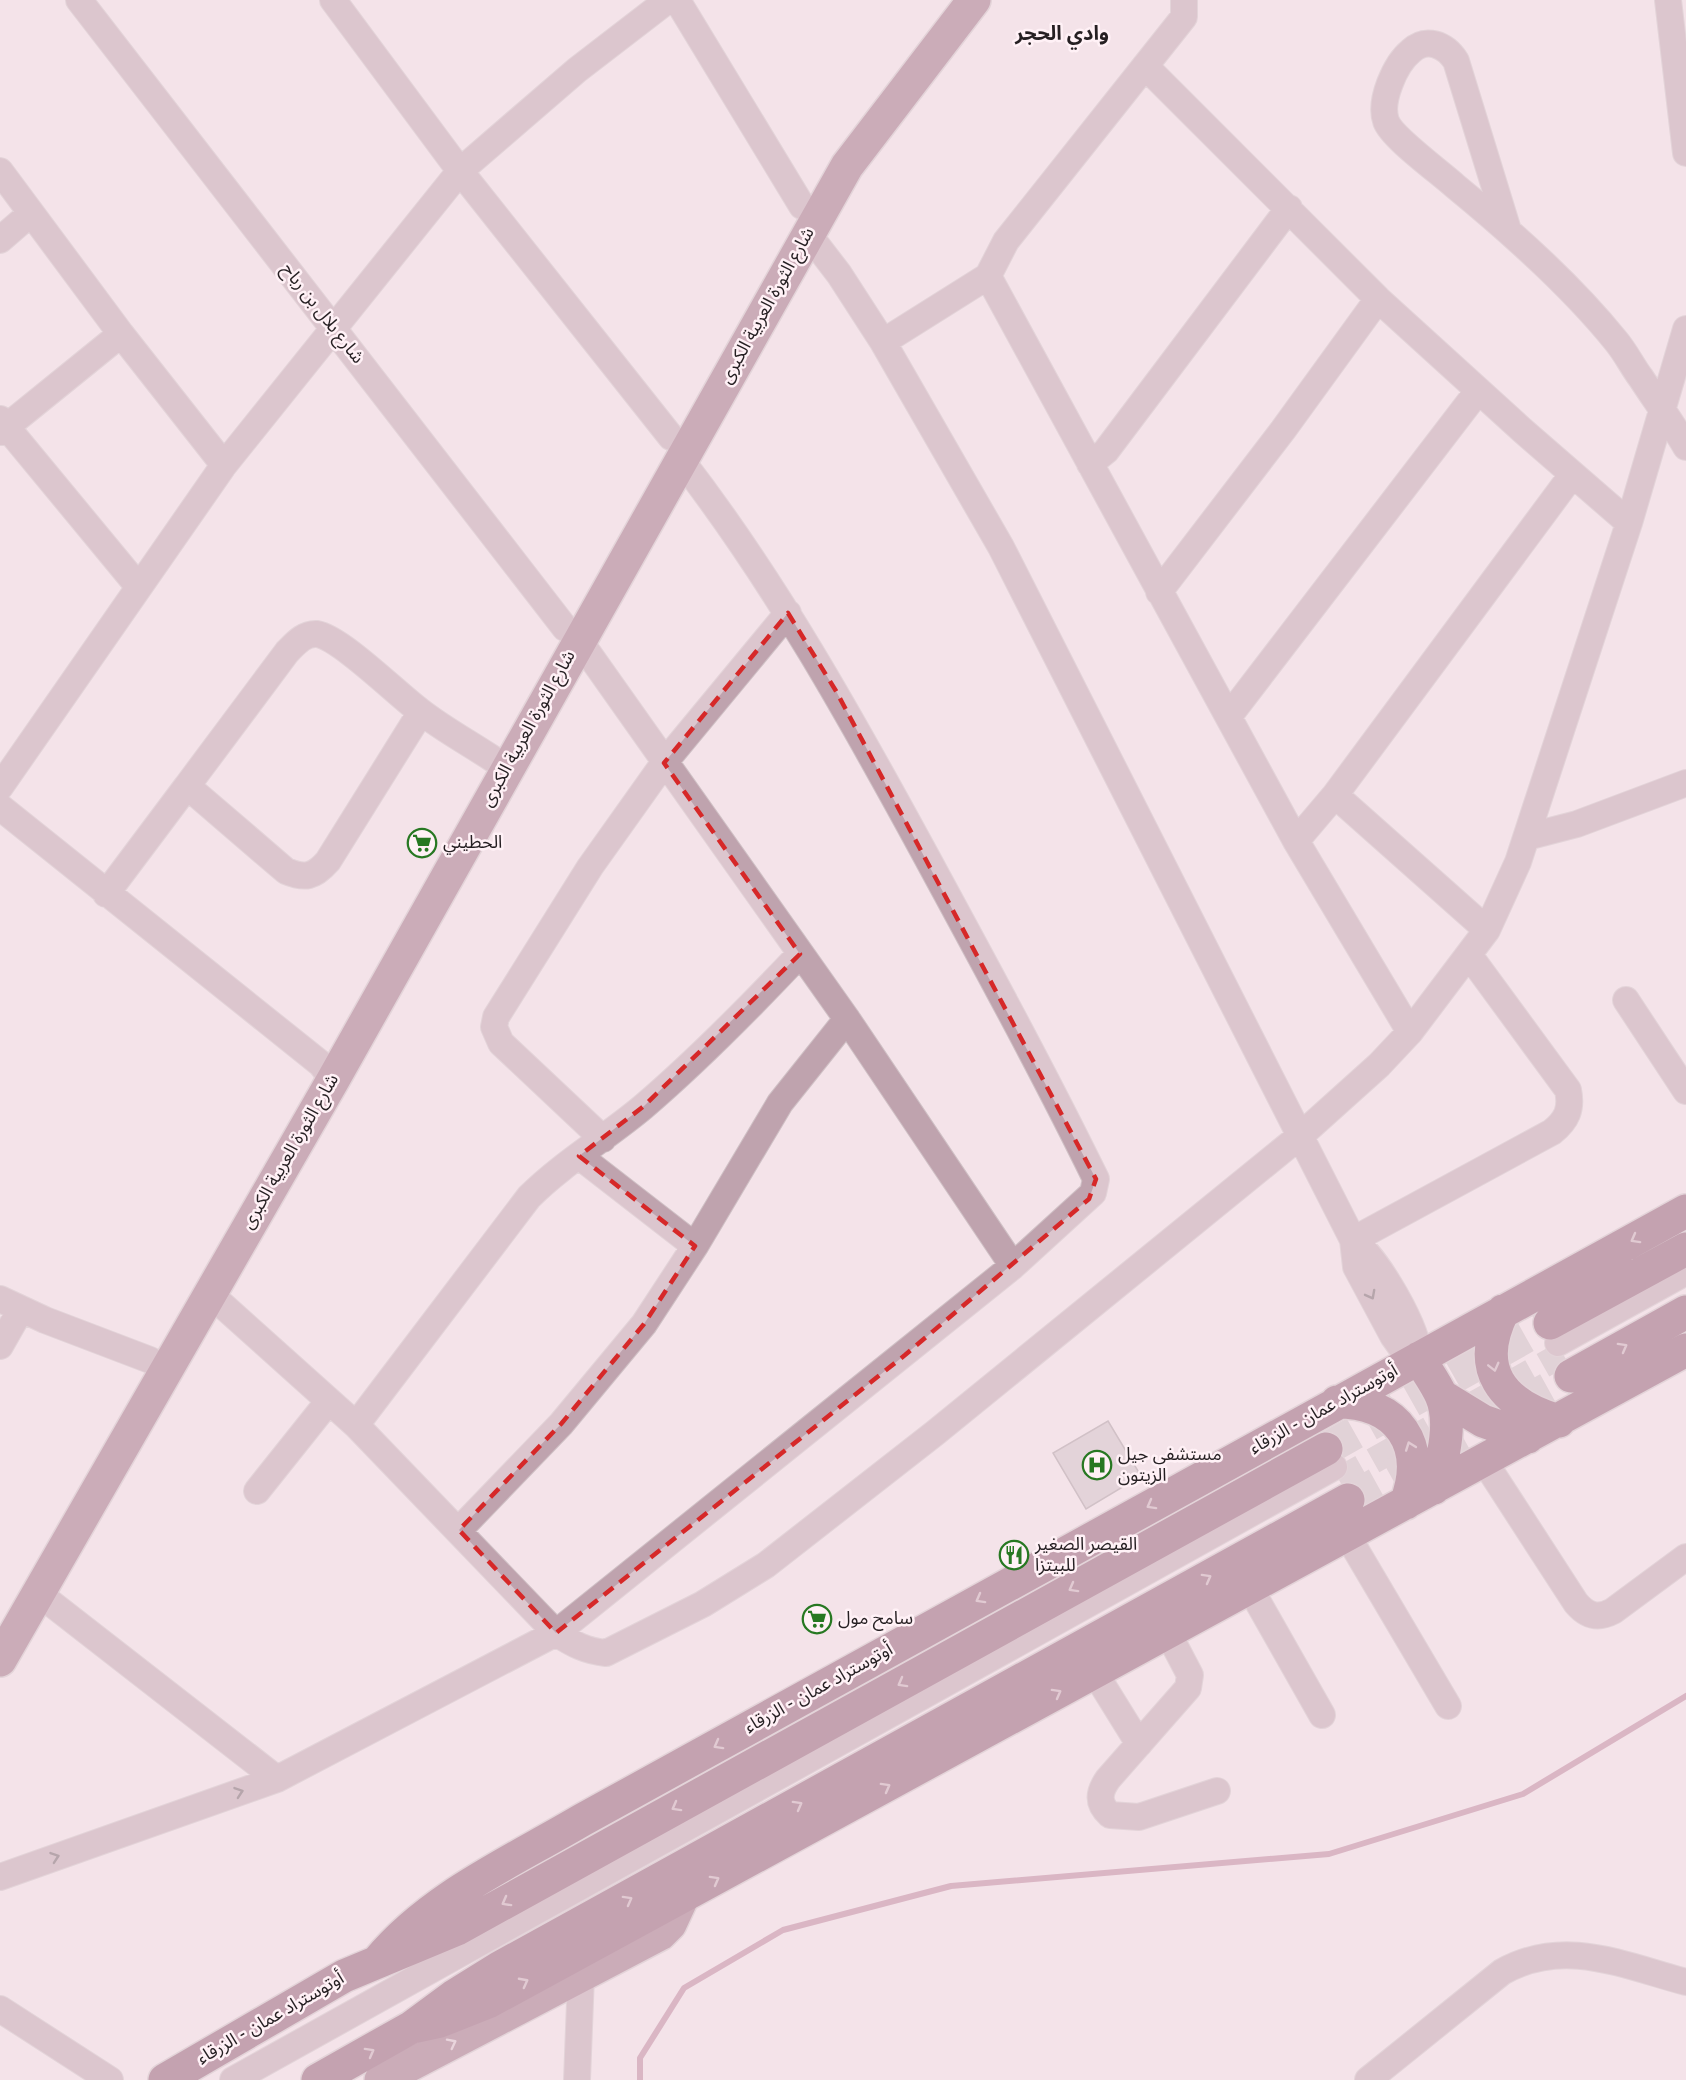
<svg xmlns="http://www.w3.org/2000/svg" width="1686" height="2080" viewBox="0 0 1686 2080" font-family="Overpass,'Noto Sans Arabic',sans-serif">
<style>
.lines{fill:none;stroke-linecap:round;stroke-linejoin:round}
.stream{stroke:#ba7f98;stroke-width:6}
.building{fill:#cfbec5;stroke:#a7979d;stroke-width:1.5}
.minor-tunnel{stroke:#cbbcc1;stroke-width:26;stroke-dasharray:26 13;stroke-linecap:butt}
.highway-tunnel{stroke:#cbbcc1;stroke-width:33;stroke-dasharray:33 16;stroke-linecap:butt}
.minor-casing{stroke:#cfc0c5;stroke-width:28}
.major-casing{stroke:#cfc0c5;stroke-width:36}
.highway-casing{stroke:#cfc0c5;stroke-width:36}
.minor{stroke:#bfa3ae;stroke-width:26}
.major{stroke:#99687d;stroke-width:33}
.highway{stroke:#8a536b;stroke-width:33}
.oneway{stroke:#caaab7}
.oneway2{stroke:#6a5a61}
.oneway3{stroke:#dbc1cc}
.marked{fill:none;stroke:#d62828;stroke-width:4.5;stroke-dasharray:12 8;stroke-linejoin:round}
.labels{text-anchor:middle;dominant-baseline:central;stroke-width:5;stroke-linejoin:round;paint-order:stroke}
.street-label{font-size:18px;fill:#251f22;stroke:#fff1f6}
.poi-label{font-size:18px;fill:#251f22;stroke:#fff1f6;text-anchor:start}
.neighbourhood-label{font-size:20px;font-weight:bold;fill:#251f22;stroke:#fff1f6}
</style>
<rect width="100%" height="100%" fill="#f4e3e9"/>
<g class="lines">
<!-- stream -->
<path class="stream" d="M640,2080V2058L684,1988L783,1930L951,1886L1329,1854L1523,1794L1686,1696"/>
</g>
<!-- building -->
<path class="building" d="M1108,1421L1141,1476L1086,1509L1053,1453Z"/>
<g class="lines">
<!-- minor-tunnel -->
<path class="minor-tunnel" d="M1339,1480L1563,1354"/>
<!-- highway-tunnel -->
<path class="highway-tunnel" d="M1326,1449L1550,1323
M1348,1500L1571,1376"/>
<!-- minor casing -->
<g class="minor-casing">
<path id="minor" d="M79,0L565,628
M333,0L460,171L671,437
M677,0L802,206
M1668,0L1686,153
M1145,66L1378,299L1522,430L1629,523
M0,171L121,334L224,465
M1508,230L1456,61C1445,44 1426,37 1411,51C1395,64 1379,101 1386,121C1391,137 1441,173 1455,186C1511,232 1570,284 1616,341C1626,353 1632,366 1641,378C1656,401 1672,423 1686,447
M809,235L839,274L883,342L1001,547L1353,1240C1377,1257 1419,1329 1419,1358L1403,1350L1393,1336L1356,1267L1353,1240
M0,240L30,214
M988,276L1296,841L1410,1032
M883,342L988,276L1006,241L1184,17V0
M0,419L138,586
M0,432L121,334
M1090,464L1106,451L1289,208
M1159,592L1283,430L1378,299
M579,640L847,1019L1013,1266
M421,712L328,861C314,877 305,879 286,871L187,786L287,652C295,644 304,633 317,634C341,638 398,695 420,711C443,729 469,743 493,759
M1229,716L1478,391
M0,787L224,465L460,171L577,70L668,0
M1335,795L1487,930
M0,807L321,1064L333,1080
M1527,837L1577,824L1686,783
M1296,841L1335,795L1572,475
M106,894L187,786
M1626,1000L1686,1091
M603,1139L501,1043L494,1027L496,1017L590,867L664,763L788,613
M579,1156L695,1246
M1353,1240L1552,1132C1567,1120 1572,1109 1568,1090L1469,955
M210,1294L356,1425L556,1633C573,1644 586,1651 606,1653L703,1604L766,1565L935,1433L1300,1136L1379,1065L1410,1032L1487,930L1518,862L1629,523L1686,329
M0,1299L45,1320L150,1360
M1558,1343L1686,1272
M0,1346L21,1309
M356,1425L529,1197C563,1163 606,1138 643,1107C698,1060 750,1007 800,954
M1484,1461L1576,1603C1587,1616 1598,1619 1613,1611L1686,1557
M257,1491L328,1402
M459,1530L561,1424L644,1324L695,1246L780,1103L847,1019
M1347,1535L1448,1706
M1250,1588L1322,1715
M38,1593L277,1779
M1168,1633L1190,1675L1188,1688L1108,1779C1098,1793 1098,1804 1110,1815L1139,1817L1217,1791
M1095,1673L1139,1744
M0,1877L277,1779L556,1633L1013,1266L1093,1193L1096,1179C1042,1069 983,961 925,854C851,718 776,583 681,460
M0,2009L110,2080
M233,2080L1334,1467
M577,2080L581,1976
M1368,2080L1502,1972C1564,1937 1622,1965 1686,1982"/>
</g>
<!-- major casing -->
<g class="major-casing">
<path id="major" d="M0,1660L333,1080L847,166L974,0
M381,2080L660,1934L670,1924L682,1898"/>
</g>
<!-- highway casing -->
<g class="highway-casing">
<path id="highway" d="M1503,1311C1474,1369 1501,1404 1559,1421
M1550,1323L1686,1249
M1419,1358C1426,1370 1435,1382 1441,1395C1453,1422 1443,1461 1434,1488
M1571,1376L1686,1312
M1442,1396L1483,1421L1528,1437
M1337,1402C1398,1402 1428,1445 1406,1503
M378,1961C431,1897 511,1862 582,1820L1686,1211
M412,2027L440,2021L488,2002L1686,1350
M165,2080L344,1976L457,1929L1326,1449
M318,2080L412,2027L454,1996L499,1968L1348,1500"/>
</g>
<!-- minor -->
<use href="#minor" class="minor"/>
<!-- major -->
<use href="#major" class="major"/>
<!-- highway -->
<use href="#highway" class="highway"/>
</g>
<!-- one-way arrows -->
<defs><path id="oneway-chevron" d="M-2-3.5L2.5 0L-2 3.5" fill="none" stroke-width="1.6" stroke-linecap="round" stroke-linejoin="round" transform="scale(1.5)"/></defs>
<g class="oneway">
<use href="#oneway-chevron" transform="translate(1635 1239) rotate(151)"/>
<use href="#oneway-chevron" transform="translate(1623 1347) rotate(-29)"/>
<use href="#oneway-chevron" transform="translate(1494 1367) rotate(76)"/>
<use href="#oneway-chevron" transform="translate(1410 1446) rotate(-110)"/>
<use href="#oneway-chevron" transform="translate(1151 1505) rotate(151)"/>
<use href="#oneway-chevron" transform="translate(1207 1578) rotate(-29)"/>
<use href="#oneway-chevron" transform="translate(1073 1588) rotate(151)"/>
<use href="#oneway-chevron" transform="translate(980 1599) rotate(151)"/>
<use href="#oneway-chevron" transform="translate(902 1683) rotate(151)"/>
<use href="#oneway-chevron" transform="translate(1057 1693) rotate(-29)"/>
<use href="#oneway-chevron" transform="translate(718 1745) rotate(151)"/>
<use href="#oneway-chevron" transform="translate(886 1787) rotate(-29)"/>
<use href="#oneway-chevron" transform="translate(798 1805) rotate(-29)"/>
<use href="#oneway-chevron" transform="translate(676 1807) rotate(151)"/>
<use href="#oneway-chevron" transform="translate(715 1880) rotate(-29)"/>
<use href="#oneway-chevron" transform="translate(628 1900) rotate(-29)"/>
<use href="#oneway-chevron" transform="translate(506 1902) rotate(151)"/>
<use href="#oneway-chevron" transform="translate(524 1982) rotate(-28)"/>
<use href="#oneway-chevron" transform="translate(370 2052) rotate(-29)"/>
</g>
<g class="oneway2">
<use href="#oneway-chevron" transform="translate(1371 1295) rotate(62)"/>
<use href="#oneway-chevron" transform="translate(239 1792) rotate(-19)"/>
<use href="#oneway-chevron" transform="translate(55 1857) rotate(-19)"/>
</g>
<use class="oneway3" href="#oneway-chevron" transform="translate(452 2043) rotate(-27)"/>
<!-- marked area -->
<path d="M0 0H1686V2080H0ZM788,613L836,691L1096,1179L1089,1199L905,1355L556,1633L459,1530L561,1424L644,1324L695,1246L579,1156L644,1106L800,954L664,763Z" fill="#f4e3e9" fill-opacity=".55" fill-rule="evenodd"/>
<path class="marked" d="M788,613L836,691L1096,1179L1089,1199L905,1355L556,1633L459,1530L561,1424L644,1324L695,1246L579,1156L644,1106L800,954L664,763Z"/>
<!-- icons -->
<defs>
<g id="supermarket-ring" transform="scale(1.5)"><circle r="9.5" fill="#fff1f6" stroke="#277822" stroke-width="1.5"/><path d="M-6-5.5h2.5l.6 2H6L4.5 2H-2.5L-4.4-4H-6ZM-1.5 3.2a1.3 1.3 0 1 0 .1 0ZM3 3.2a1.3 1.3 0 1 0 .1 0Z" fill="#277822"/></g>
<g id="hospital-ring" transform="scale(1.5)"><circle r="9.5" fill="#fff1f6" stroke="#277822" stroke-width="1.5"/><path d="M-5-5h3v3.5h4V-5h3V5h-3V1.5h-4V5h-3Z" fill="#277822"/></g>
<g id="restaurant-ring" transform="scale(1.5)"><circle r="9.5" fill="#fff1f6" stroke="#277822" stroke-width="1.5"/><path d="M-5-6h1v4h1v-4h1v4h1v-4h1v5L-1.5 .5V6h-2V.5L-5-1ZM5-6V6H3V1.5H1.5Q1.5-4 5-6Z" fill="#277822"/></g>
</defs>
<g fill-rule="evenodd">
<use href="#supermarket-ring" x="422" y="843"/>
<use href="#hospital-ring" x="1097" y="1465"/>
<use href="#restaurant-ring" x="1014" y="1555"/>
<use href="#supermarket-ring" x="817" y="1619"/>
</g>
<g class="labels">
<!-- street labels -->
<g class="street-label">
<text transform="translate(768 306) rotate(-61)">شارع الثورة العربية الكبرى</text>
<text transform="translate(322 314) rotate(52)">شارع بلال بن رباح</text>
<text transform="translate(529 729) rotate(-61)">شارع الثورة العربية الكبرى</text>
<text transform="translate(291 1152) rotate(-60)">شارع الثورة العربية الكبرى</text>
<text transform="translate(1324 1410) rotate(-29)">أوتوستراد عمان - الزرقاء</text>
<text transform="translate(819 1689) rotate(-29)">أوتوستراد عمان - الزرقاء</text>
<text transform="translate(271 2019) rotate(-30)">أوتوستراد عمان - الزرقاء</text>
</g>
<!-- poi labels -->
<g class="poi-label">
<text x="443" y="843">الحطيني</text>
<text x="1118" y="1455">مستشفى جيل<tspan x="1118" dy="21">الزيتون</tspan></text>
<text x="1035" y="1545">القيصر الصغير<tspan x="1035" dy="21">للبيتزا</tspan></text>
<text x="838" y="1619">سامح مول</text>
</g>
<!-- neighbourhood labels -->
<g class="neighbourhood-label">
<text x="1062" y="35">وادي الحجر</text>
</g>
</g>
</svg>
